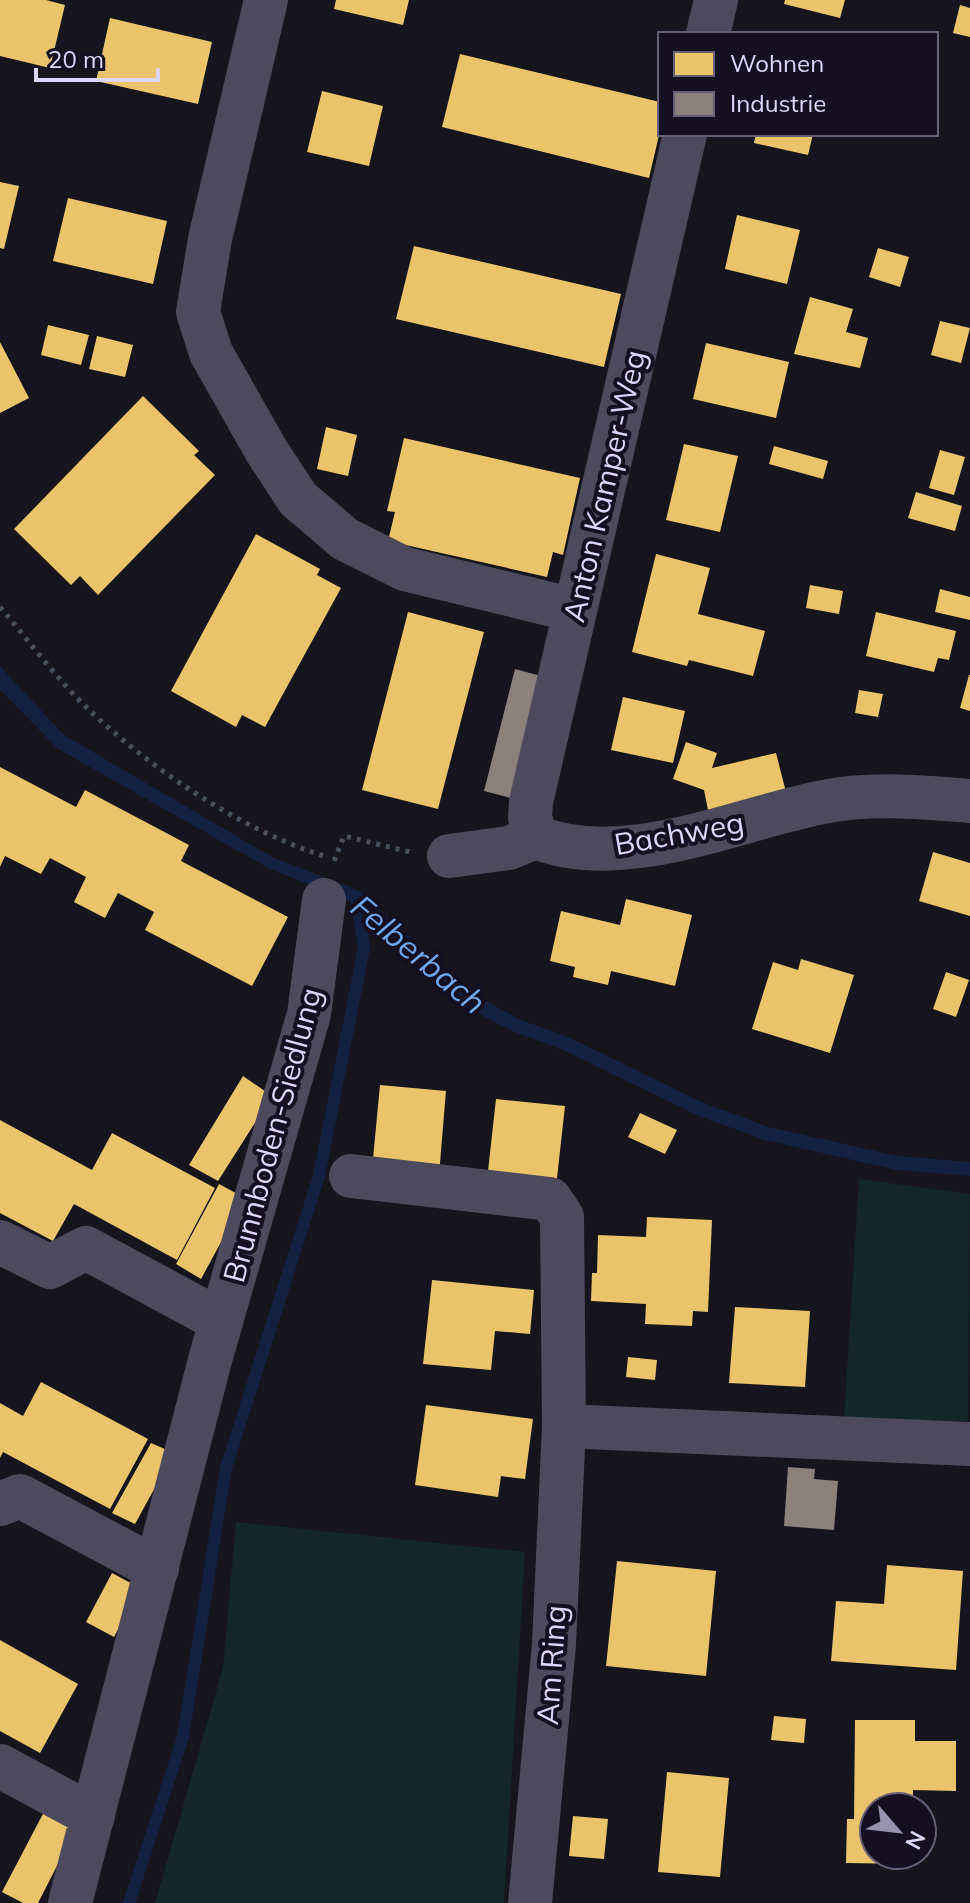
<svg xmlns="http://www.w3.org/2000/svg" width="970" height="1903" viewBox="0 0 970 1903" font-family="Mulish,sans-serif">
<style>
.green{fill:#142629}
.water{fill:#14203f}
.homes{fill:#e9c46a}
.industry{fill:#8a817c}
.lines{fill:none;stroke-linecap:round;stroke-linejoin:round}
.stream{stroke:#14203f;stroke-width:12}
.path{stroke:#49505d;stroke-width:5;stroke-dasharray:4 6;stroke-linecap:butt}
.street{stroke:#4d4a5d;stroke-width:44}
.labels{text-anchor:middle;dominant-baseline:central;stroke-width:8;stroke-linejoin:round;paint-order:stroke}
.street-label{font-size:30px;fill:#ddd6fa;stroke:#151021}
.water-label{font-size:32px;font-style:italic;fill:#70a8ee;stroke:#151021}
</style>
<rect width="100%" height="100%" fill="#16141d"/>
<!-- green -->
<path class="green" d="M859,1179L970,1194L968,1421L844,1419Z
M236,1522L525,1552L504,1903H155L223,1668Z"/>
<!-- water -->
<path class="water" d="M0,666L64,735L274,858L360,891L466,990L521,1020L566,1036L704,1103L769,1127L897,1156L970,1162V1176L897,1170L765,1140L699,1116L563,1050L512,1031L458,1003L367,912L346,899L270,869L58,749L0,690Z"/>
<!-- homes -->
<path class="homes" d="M0,0H46L65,5L50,68L0,56Z
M336,0H409L403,25L334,9Z
M785,0H845L840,18L784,4Z
M960,5L970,8V37L953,33Z
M110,18L212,42L198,104L96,81Z
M460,54L660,102V131L649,178L442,127Z
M322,91L383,106L369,166L307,152Z
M756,134H813L808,155L754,143Z
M0,182L19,186L4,249L0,248Z
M68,198L167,221L153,284L53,261Z
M737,215L800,230L787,284L725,269Z
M414,246L621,294L604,367L396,319Z
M878,248L909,257L900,287L869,277Z
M810,297L853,309L846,332L868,338L860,368L794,354Z
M940,321L970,328L961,363L931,355Z
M48,325L89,335L81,365L41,355Z
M97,336L133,345L125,377L89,369Z
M0,342L29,398L0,413Z
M706,343L789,362L776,418L693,399Z
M143,396L199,451L194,455L215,475L98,595L80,576L71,585L14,529Z
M326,427L357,435L348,476L317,469Z
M404,438L580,478L563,555L553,552L547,577L388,541L395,512L387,511Z
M684,444L738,456L720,532L666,520Z
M774,446L828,461L823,479L769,464Z
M940,450L965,457L954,495L929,488Z
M916,492L962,506L955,531L908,518Z
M256,534L320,569L317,575L341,588L265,727L242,715L236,727L171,691Z
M656,554L710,568L698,614L765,631L753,676L689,660L687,666L632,652Z
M810,585L843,591L839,614L806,608Z
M940,589L970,597V620L935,612Z
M408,612L484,632L438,809L362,790Z
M876,612L956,631L949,660L938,658L934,672L866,656Z
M969,675H970V711L960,708Z
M859,690L883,694L878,717L855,713Z
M623,697L685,711L673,763L611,750Z
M686,742L717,753L712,768L776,753L786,792L708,810L704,790L673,779Z
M0,767L76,807L85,790L189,845L181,861L288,917L252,986L145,930L154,912L118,893L105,918L74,902L86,877L50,858L41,874L5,856L0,867Z
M933,852L970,863V916L919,901Z
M626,899L692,915L675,986L611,971L608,985L573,977L575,967L550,961L561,911L620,925Z
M801,959L854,975L830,1053L752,1029L773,962L798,970Z
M946,972L969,980L956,1017L933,1009Z
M243,1076L272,1096L218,1181L189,1165Z
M380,1085L446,1091L439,1175L372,1169Z
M496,1099L565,1106L556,1187L487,1180Z
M640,1113L677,1130L665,1154L628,1137Z
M0,1120L92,1170L112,1133L215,1188L177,1260L74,1204L53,1241L0,1213Z
M219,1184L245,1198L201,1279L176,1264Z
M647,1217L712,1220L708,1312L693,1311L692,1326L645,1324L646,1304L591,1301L592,1273H597L598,1235L646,1237Z
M432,1280L534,1290L530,1334L495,1331L491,1370L423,1364Z
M735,1307L810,1311L805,1387L729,1383Z
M628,1357L657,1360L655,1380L626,1377Z
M41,1382L148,1439L110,1509L3,1452L0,1458V1403L23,1416Z
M426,1405L533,1419L525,1479L501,1476L498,1497L415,1485Z
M151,1443L174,1453L135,1524L112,1513Z
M617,1561L716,1571L706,1676L606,1666Z
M887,1565L963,1571L956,1670L831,1661L836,1601L884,1604Z
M112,1573L140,1588L114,1637L86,1622Z
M0,1640L78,1684L40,1753L0,1731Z
M774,1716L806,1719L804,1743L771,1740Z
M855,1720H915V1741H956V1791L913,1790V1807H874V1855H909V1864L846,1863L847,1819H854Z
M667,1772L729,1778L720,1877L658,1872Z
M45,1810L77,1827L38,1903H23L2,1892Z
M573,1816L608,1819L604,1859L569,1856Z"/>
<!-- industry -->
<path class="industry" d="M515,669L545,677L515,799L484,791Z
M788,1467L815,1469L814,1479L838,1481L834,1530L784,1526Z"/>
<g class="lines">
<!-- stream -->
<path class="stream" d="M129,1903L183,1737L226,1468L319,1176L364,948L356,897"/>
<!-- path -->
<path class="path" d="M0,607C29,641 56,678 88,709C151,769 241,830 324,856
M334,861L344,836L410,852"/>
<!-- street -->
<path class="street" d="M266,0L210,239L198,312L211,353L266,450L298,499L345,539L405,569L574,610
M708,34L716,0
M536,837L530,818L531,802L685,134
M449,856L509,848L536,837C623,872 736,819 823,802C871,792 922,797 970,801
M351,1176L550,1199L562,1217L564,1426L554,1644L530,1903
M0,1242L50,1267L86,1248L221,1321
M564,1426L969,1444
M0,1504L20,1496L157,1569
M0,1766L93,1816
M70,1903L210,1360L309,1014L324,900"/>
</g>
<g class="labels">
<!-- street labels -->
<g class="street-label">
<text transform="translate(604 486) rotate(-77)">Anton Kamper-Weg</text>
<text transform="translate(679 833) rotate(-10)">Bachweg</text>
<text transform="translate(272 1135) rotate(-75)">Brunnboden-Siedlung</text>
<text transform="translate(551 1665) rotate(-86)">Am Ring</text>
</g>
<!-- water labels -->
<g class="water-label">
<text transform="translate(419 954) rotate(40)">Felberbach</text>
</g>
</g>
<!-- legend -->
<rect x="658" y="32" width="280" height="104" fill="#151021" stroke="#655f78" stroke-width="2"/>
<rect x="674" y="52" width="40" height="24" fill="#e9c46a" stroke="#655f78" stroke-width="2"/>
<text x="730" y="72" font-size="24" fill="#ddd6fa">Wohnen</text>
<rect x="674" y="92" width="40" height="24" fill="#8a817c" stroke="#655f78" stroke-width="2"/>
<text x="730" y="112" font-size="24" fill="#ddd6fa">Industrie</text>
<!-- north arrow -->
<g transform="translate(898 1831) rotate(118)"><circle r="38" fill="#151021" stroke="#655f78" stroke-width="2"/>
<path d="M0-6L14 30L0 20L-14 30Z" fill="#9792ad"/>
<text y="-12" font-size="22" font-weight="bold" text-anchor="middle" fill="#ddd6fa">N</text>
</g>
<!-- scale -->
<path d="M36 68v12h122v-12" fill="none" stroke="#ddd6fa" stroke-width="4"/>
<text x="48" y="68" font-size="24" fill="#ddd6fa" stroke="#151021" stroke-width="6" paint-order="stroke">20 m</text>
</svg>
